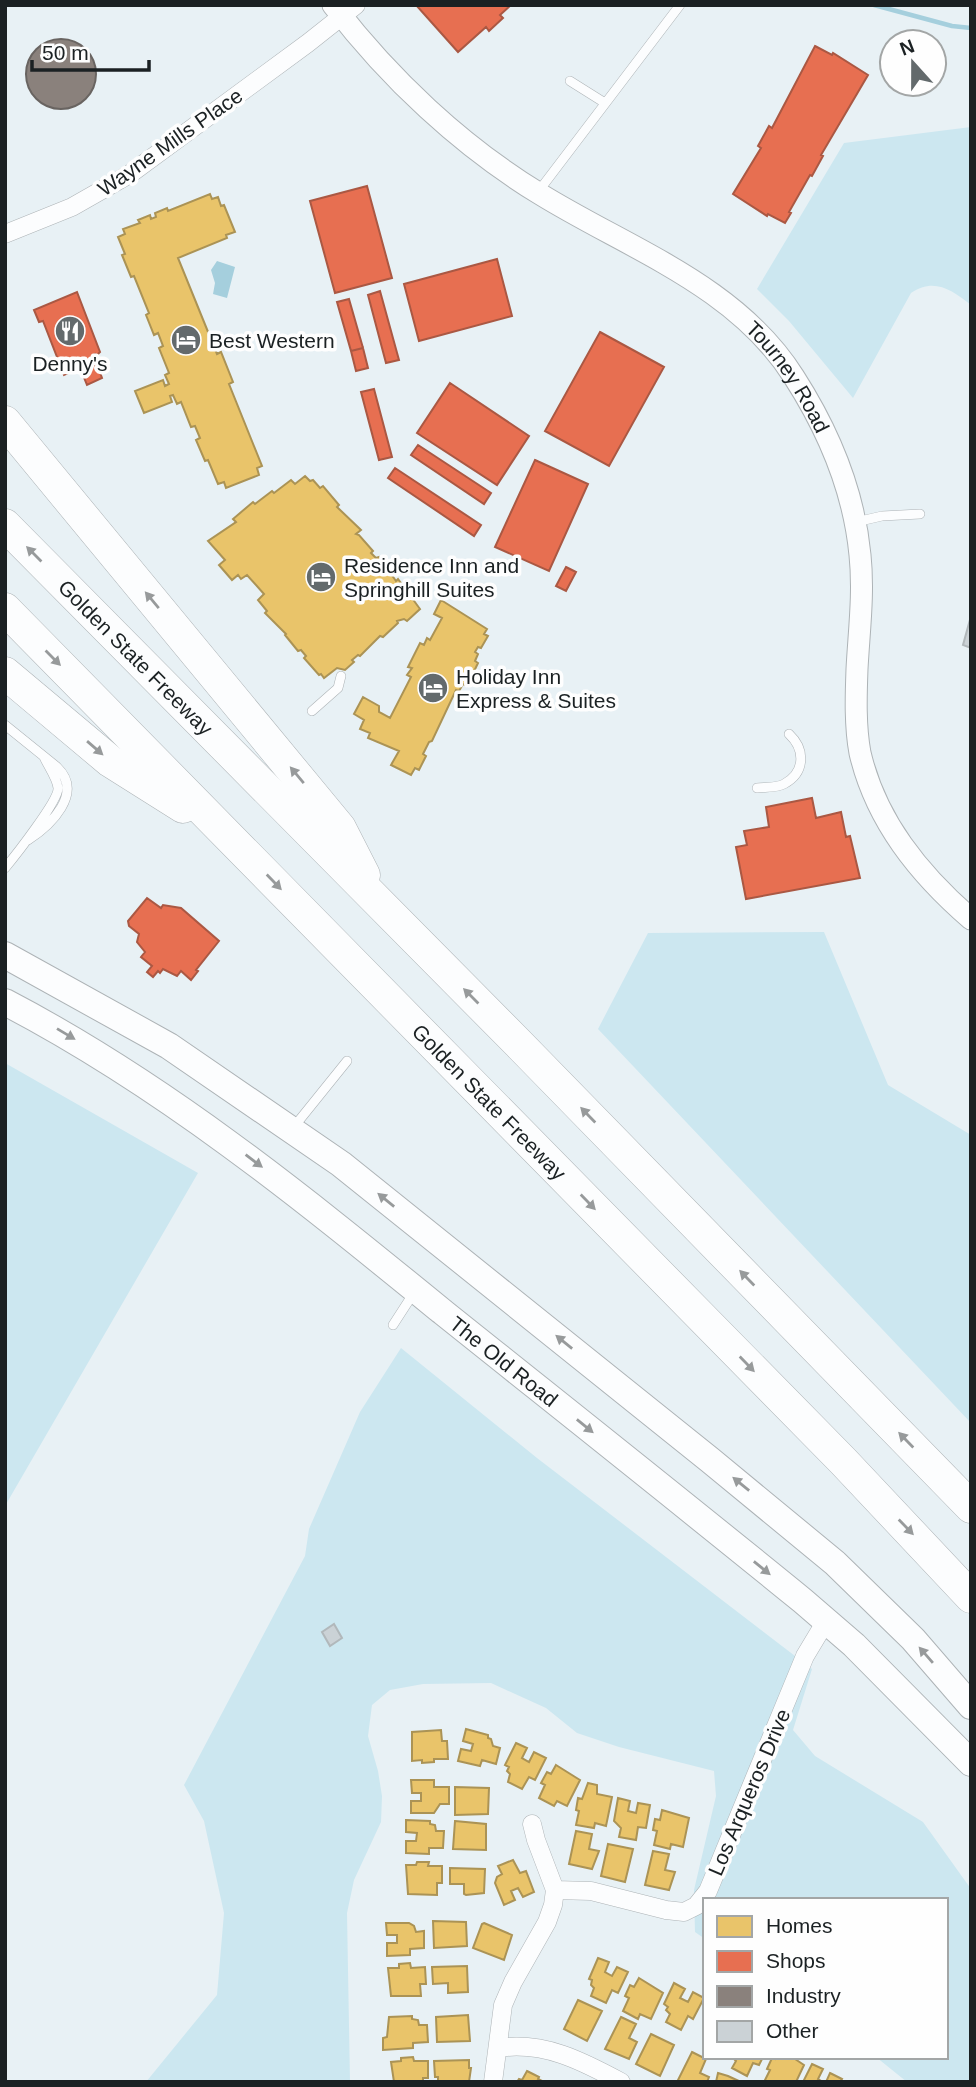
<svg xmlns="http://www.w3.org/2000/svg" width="976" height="2087" viewBox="0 0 976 2087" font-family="Arial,sans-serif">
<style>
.green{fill:#cce7f0}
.water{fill:#a5cfdd}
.homes{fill:#e9c46a;stroke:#ab9355;stroke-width:2}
.shops{fill:#e76f51;stroke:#aa5843;stroke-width:2}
.industry{fill:#8a817c;stroke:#696461;stroke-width:2}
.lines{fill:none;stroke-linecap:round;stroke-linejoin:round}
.stream{stroke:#a5cfdd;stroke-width:4.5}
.building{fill:#cbd2d6;stroke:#b1b8bb;stroke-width:2}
.service-casing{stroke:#adb3b6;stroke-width:10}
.minor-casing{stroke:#adb3b6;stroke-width:19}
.tertiary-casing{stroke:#adb3b6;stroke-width:23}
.primary-casing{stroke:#adb3b6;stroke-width:28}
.motorway-casing{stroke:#adb3b6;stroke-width:33}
.service{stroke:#fcfdfe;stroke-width:9}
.minor{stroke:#fcfdfe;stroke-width:18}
.tertiary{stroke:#fcfdfe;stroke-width:21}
.primary{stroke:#fcfdfe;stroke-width:26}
.motorway{stroke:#fcfdfe;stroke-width:32}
.oneway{fill:#979a9b}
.labels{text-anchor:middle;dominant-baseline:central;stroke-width:7;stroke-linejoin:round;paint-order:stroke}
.street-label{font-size:21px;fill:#1b2123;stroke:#fefefe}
.poi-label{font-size:21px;fill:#1b2123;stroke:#fefefe;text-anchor:start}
</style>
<rect width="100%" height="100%" fill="#e8f1f5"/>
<!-- green -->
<path class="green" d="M971,127V305C952,290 934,277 911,293L853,398L789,321L757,289L844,143Z
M824,932L888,1085L971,1135V1423L598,1029L648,933Z
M5,1063L198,1173L5,1506Z
M401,1348L537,1458L812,1669L793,1730L815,1756L923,1822L971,1889V2082H907L876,2057H946V1900H705V1939L695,1932L694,1890L716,1796L714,1771L619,1747L577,1733L546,1708L491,1683L423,1684L390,1690L372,1705L368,1736L378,1771L382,1796L381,1822L354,1880L347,1913L350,2082H146L217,1995L224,1913L204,1821L184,1785L305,1556L309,1529L360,1412Z"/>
<!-- water -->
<path class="water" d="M217,261L235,267L227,298L213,294L215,283L211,270Z"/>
<!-- homes -->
<path class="homes" d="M210,194L212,199L218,197L221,206L224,205L235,232L226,235L227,238L178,258L217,354L221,352L233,382L229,384L262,466L257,468L259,475L226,488L224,482L218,484L208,460L205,461L196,440L200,438L195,426L191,427L181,402L177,404L173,395L170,396L172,402L144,413L135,391L163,380L165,386L169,384L165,375L169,373L159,348L163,346L158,333L154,335L146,315L149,313L134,276L131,277L122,255L125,254L118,237L125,234L123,229L140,223L138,220L150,215L151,219L156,217L155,213L167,208L168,211Z
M305,476L310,481L313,480L320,488L323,486L339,505L337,507L361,530L356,534L359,535L373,551L371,553L376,558L379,557L396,581L398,579L420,609L407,621L404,619L397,621L398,623L383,637L380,636L360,656L358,655L352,660L354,662L345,670L337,668L324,678L321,674L319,675L304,658L306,656L301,650L298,651L285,635L286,634L265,613L267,611L258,600L264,594L247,575L241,579L238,575L232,580L219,565L225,560L208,541L236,522L233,519L253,502L255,504L272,491L274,493L291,480L295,484Z
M441,600L487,629L484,634L488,636L481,648L478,647L475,652L478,654L475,661L478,663L467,686L463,684L459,691L456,690L432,741L429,742L423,754L426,756L419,770L415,768L411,775L391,765L399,751L368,738L370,733L360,729L364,720L354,714L363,697L379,706V712L390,718L411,677L407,675L412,668L408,667L420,643L424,645L427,638L430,640L442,618L434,614Z
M466,1729L488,1735V1738L491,1739L493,1746L500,1748L496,1764L482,1760L480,1766L458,1761L461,1749L471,1751L473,1744L463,1741Z
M441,1730L442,1741H447L448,1759H434V1762L422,1763V1760L412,1761V1732Z
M516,1743L527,1748L522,1758L529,1762L534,1752L546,1758L535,1780L529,1777L522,1789L508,1782L510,1774L507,1771L509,1767L505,1765Z
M556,1765L580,1780L567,1806L557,1801L554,1806L539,1798L545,1785L541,1783L547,1772L551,1774Z
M411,1780H434V1787H449V1804H440L434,1813H411V1801H421V1793H412Z
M588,1783L597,1785V1794L612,1797L606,1826L595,1823L594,1828L576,1825L579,1811L576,1810L578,1798L582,1799Z
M455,1787L489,1788L488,1814L455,1815Z
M618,1798L630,1801L628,1811L636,1813L638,1803L650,1805L646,1828L638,1827L636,1840L619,1837L621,1828L614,1821Z
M662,1810L689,1818L683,1847L671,1844L670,1849L654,1845L657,1831L653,1830L655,1819L660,1820Z
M406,1820L430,1821V1824L435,1825L436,1831H444L443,1848H429V1854L406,1853V1841H416L417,1833L406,1832Z
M455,1821L486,1824V1850L453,1849Z
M576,1831L592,1834L589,1849L599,1851L592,1869L569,1864Z
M608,1844L633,1849L625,1882L601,1876Z
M653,1851L669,1854L665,1870L675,1872L669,1890L645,1885Z
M513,1860L520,1873L526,1871L534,1892L523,1897L518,1888L511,1891L515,1900L504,1905L495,1883L497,1877L502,1874L498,1866Z
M417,1862H429L428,1866H442V1883H437V1895L408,1894L406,1865H416Z
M450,1868L485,1869L484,1893L466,1895L464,1894V1884H450Z
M433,1921L466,1922L467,1946L434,1948Z
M386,1923H409L414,1926L416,1932L424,1931V1948L410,1949V1955L387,1956V1943H397V1935H387Z
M484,1923L512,1935L504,1960L473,1948L482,1924Z
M598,1958L609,1962L605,1972L612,1976L617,1967L628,1972L618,1993L612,1990L606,2003L591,1996L594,1988L591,1985L592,1980L589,1979Z
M410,1963L411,1968L425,1967L426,1984H420L421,1996H391L388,1968H399V1964Z
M467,1966L468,1992L448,1993V1983L433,1984L432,1967Z
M639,1978L663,1993L651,2019L640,2014L638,2019L623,2011L629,1998L625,1996L630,1985L634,1987Z
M674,1983L685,1989L680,1998L688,2002L693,1992L704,1998L693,2019L688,2016L681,2030L666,2022L670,2014L666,2010L668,2007L664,2004Z
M578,2000L602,2011L587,2041L564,2029Z
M468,2015L470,2041L437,2042L436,2017Z
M412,2016V2019L418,2020L419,2025H427L428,2042L413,2043V2048L383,2050V2038L387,2037L389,2017Z
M621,2017L636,2024L629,2038L637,2042L629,2059L605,2049Z
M651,2034L674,2045L660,2076L636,2064Z
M692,2052L706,2059L700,2073L709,2077L707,2082H677Z
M413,2057L414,2061H428V2078H423V2082H394L391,2062L401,2061V2058Z
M732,2057H763L759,2065L753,2063L747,2076L732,2068L736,2061Z
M776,2057H792L804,2065L796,2082H764L770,2070L767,2069L772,2058L775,2059Z
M469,2060V2068H471L469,2082H438V2077H435L434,2061Z
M812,2064L823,2069L818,2079L823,2082H803Z
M527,2071L539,2077L538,2079L544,2082H517L519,2079L522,2080Z
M718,2073L728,2076L741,2082H716Z
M830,2073L842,2079L840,2082H826Z"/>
<!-- shops -->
<path class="shops" d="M416,5H511L500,15L503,18L489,31L486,27L458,52Z
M815,46L832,55L833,53L868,75L821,155L823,156L812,176L810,175L789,212L791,213L785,223L768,214L767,216L733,194L761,148L758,146L769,126L772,128Z
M367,186L392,278L335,293L310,201Z
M497,259L512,316L419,341L404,284Z
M380,291L399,360L386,363L368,295Z
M77,292L100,352L96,356L95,354L92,356L89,364L64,375L43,321L39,322L34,310Z
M349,299L363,348L351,351L337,302Z
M600,332L664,367L609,466L545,431Z
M363,348L368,368L356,371L351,351Z
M97,364L102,378L87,385L81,370Z
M450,383L529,436L497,485L417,433Z
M374,389L392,457L379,460L361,392Z
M418,445L491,493L484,504L411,455Z
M535,460L588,484L549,571L495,547Z
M395,468L481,525L474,536L388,478Z
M566,567L576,572L566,591L556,586Z
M812,798L816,818L841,812L846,837L850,836L860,878L746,899L736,847L747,845L744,831L769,827L766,807Z
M147,898L161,908L163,905L181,908L219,941L196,970L198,971L191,980L181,971L177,976L163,969L160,973L158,971L153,977L147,972L152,966L141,957L145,952L137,942L139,934L129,926L128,921Z"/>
<!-- industry -->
<path class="industry" d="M26 74a35 35 0 1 1 70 0a35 35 0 1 1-70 0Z"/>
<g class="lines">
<!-- stream -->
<path class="stream" d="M874,5L952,26L971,28"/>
</g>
<!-- building -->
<path class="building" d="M971,616V648L963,645Z
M334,1624L342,1638L330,1646L322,1632Z"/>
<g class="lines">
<!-- service casing -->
<g class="service-casing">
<path id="service" d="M570,81L605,103
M538,192L680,5
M856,522L882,516L920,514
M312,711L338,688L341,676
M5,725L57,767C84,793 51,825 28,840
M757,788C765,787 777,788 784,784C806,772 805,749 789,734
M5,868C15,856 59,800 58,788C57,778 48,766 44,757
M293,1128L347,1061
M393,1325L415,1291"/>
</g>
<!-- minor casing -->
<g class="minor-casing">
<path id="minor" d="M5,234L72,207L130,174L308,43L356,5
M555,1890L591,1891L666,1910L684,1912L696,1906L708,1891L805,1656L826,1621
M498,2048C544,2041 582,2061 621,2082
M493,2082L503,2005L513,1982L547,1922L553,1905L555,1890L536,1840L532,1824"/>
</g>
<!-- tertiary casing -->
<g class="tertiary-casing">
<g id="tertiary">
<path id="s1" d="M333,5C389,78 461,146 540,194C629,249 736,285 794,377C828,430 854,492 860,555C864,593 859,631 857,669C856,696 855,726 860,753C876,821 919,874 971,919"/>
</g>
</g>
<!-- primary casing -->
<g class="primary-casing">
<g id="primary">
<path d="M5,955L169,1046L341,1164L710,1460L835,1563L913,1639L971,1706"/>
<path id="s2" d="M5,1002C166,1086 304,1199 444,1313C564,1409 684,1504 803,1601L854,1645L971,1763"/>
</g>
</g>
<!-- motorway casing -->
<g class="motorway-casing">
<g id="motorway">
<path d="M5,422L340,828L364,875"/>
<path id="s3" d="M5,525L519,1044L971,1507"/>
<path id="s4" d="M5,609L843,1461L971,1597"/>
<path d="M5,673L110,761L183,807"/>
</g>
</g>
<!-- service -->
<use href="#service" class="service"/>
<!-- minor -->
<use href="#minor" class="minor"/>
<!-- tertiary -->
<use href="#tertiary" class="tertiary"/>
<!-- primary -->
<use href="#primary" class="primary"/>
<!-- motorway -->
<use href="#motorway" class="motorway"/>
</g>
<!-- one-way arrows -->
<defs><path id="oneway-solid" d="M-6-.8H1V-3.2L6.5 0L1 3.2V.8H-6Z" transform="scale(1.75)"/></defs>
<g class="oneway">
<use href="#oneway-solid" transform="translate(34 554) rotate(-135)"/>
<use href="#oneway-solid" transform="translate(152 600) rotate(-130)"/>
<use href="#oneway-solid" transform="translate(53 658) rotate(45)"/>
<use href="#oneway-solid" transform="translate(95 748) rotate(41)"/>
<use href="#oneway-solid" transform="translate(297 775) rotate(-130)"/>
<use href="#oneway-solid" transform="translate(274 882) rotate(46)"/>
<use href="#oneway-solid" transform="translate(471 996) rotate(-135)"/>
<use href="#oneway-solid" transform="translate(66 1034) rotate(31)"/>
<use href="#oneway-solid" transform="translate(588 1115) rotate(-134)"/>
<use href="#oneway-solid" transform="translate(254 1161) rotate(37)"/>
<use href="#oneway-solid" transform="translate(386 1200) rotate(-141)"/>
<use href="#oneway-solid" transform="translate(588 1202) rotate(46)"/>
<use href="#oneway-solid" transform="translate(747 1278) rotate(-134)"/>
<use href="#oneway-solid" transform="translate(564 1342) rotate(-141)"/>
<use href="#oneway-solid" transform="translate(747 1364) rotate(46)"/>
<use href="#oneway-solid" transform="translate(585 1426) rotate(39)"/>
<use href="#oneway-solid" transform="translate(906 1440) rotate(-134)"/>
<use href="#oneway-solid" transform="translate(741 1484) rotate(-141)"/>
<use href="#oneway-solid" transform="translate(906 1527) rotate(46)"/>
<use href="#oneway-solid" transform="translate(762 1568) rotate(39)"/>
<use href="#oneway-solid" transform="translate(926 1655) rotate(-131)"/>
</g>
<!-- icons -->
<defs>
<g id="restaurant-disc" transform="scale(1.575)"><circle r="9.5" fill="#636a6c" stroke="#fefefe"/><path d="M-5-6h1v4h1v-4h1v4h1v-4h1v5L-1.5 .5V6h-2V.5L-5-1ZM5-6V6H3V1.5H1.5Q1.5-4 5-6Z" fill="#fff"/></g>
<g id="hotel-disc" transform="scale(1.575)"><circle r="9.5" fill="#636a6c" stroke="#fefefe"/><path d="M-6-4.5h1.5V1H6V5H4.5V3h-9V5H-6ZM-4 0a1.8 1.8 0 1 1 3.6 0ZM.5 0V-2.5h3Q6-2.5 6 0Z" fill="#fff"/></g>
</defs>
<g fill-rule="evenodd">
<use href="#restaurant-disc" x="70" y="331"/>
<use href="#hotel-disc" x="186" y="340"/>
<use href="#hotel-disc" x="321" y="577"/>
<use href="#hotel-disc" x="433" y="688"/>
</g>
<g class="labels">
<!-- street labels -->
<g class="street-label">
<text transform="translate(170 142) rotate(-35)">Wayne Mills Place</text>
<text stroke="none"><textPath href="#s1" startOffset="595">Tourney Road</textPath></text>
<text stroke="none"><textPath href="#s3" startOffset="186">Golden State Freeway</textPath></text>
<text stroke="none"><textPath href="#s4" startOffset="691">Golden State Freeway</textPath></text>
<text stroke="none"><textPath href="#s2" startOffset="616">The Old Road</textPath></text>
<text transform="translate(749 1792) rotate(-67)">Los Arqueros Drive</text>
</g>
<!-- poi labels -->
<g class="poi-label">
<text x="209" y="340">Best Western</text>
<text x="70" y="363" text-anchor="middle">Denny's</text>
<text x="344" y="565">Residence Inn and<tspan x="344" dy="24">Springhill Suites</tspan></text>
<text x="456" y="676">Holiday Inn<tspan x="456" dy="24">Express &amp; Suites</tspan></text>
</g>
</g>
<!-- border -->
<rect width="976" height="2087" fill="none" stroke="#1b2123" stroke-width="14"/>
<!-- legend -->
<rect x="703" y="1898" width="245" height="161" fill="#fefefe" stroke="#a3a6a6" stroke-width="2"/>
<rect x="717" y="1916" width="35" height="21" fill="#e9c46a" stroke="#a3a6a6" stroke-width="2"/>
<text x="766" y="1933" font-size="21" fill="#1b2123">Homes</text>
<rect x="717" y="1951" width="35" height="21" fill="#e76f51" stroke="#a3a6a6" stroke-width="2"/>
<text x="766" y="1968" font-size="21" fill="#1b2123">Shops</text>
<rect x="717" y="1986" width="35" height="21" fill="#8a817c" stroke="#a3a6a6" stroke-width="2"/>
<text x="766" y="2003" font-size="21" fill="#1b2123">Industry</text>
<rect x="717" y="2021" width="35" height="21" fill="#cbd2d6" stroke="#a3a6a6" stroke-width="2"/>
<text x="766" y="2038" font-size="21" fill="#1b2123">Other</text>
<!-- north arrow -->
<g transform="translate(913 63) rotate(339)"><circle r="33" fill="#fefefe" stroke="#a3a6a6" stroke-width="2"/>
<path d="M0-5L12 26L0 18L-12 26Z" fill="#636a6c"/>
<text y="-10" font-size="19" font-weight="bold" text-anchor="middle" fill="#1b2123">N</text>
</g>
<!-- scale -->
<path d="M32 60v10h117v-10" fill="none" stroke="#1b2123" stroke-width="3.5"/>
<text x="42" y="60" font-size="21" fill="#1b2123" stroke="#fefefe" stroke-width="5" paint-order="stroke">50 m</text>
</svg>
